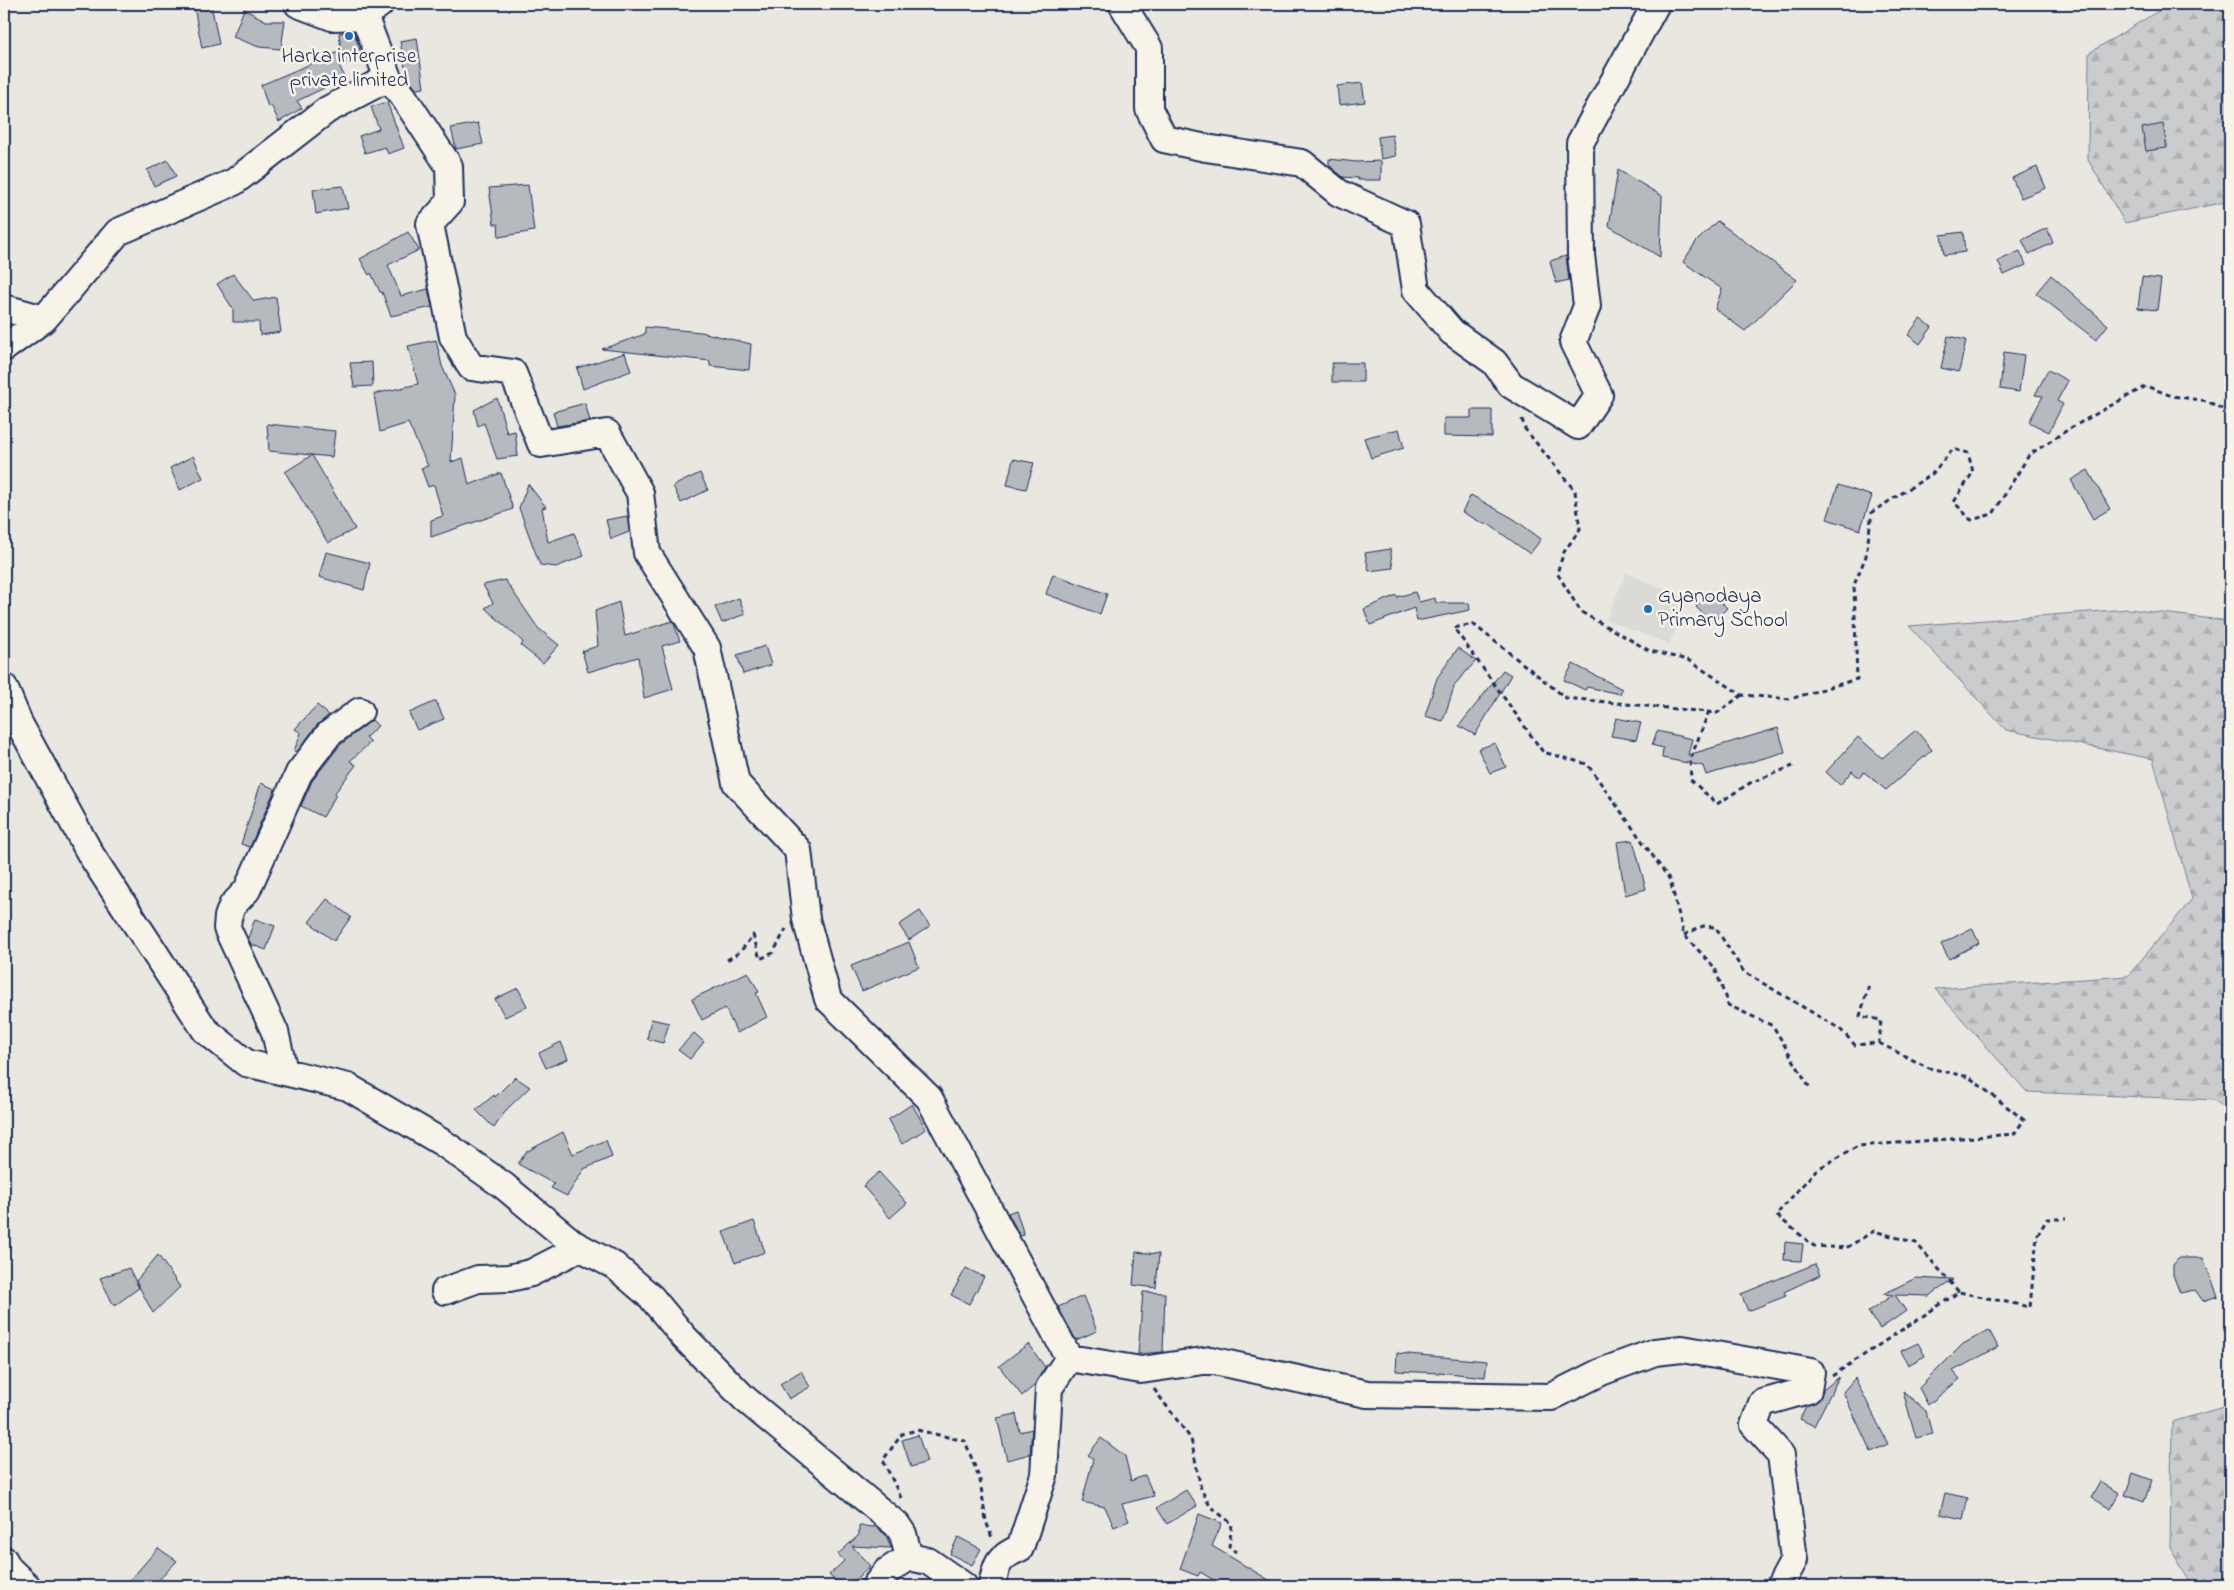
<svg xmlns="http://www.w3.org/2000/svg" width="2234" height="1590" viewBox="0 0 2234 1590" font-family="'Indie Flower',sans-serif">
<style>
.built{fill:#dadad6}
.forest{fill:url(#forest-firs);stroke:#737e96}
.building{fill:#b6babf;stroke:#1b2f5e}
.lines{fill:none;stroke-linecap:round;stroke-linejoin:round}
.minor-casing{stroke:#1b2f5e;stroke-width:30}
.path{stroke:#1b2f5e;stroke-width:3;stroke-dasharray:5 4;stroke-linecap:butt}
.minor{stroke:#f7f3e8;stroke-width:26}
.poi-dot{fill:#1f6fb2;stroke:#f7f3e8;stroke-width:2}
.labels{text-anchor:middle;dominant-baseline:central;stroke-width:5;stroke-linejoin:round;paint-order:stroke}
.poi-label{font-size:21px;fill:#1b2f5e;stroke:#f7f3e8}
</style>
<defs>
<pattern id="forest-firs" width="22" height="20" patternUnits="userSpaceOnUse" patternTransform="scale(1.25)"><rect width="22" height="20" fill="#cbcccd"/><path d="M5 1l3.5 6h-7zM16 11l3.5 6h-7z" fill="#aeb0b2"/></pattern>
</defs>
<rect width="100%" height="100%" fill="#eae7e0"/>
<filter id="ink" filterUnits="userSpaceOnUse"><feTurbulence type="fractalNoise" baseFrequency=".02" numOctaves="2"/><feDisplacementMap in="SourceGraphic" scale="10" xChannelSelector="R" yChannelSelector="G"/><feConvolveMatrix kernelMatrix="1 2 1 2 8 2 1 2 1" color-interpolation-filters="sRGB"/></filter>
<g filter="url(#ink)">
<!-- built -->
<path class="built" d="M1626,573L1689,599L1669,644L1606,620Z"/>
<!-- forest -->
<path class="forest" d="M2170,4H2230V201L2125,223L2088,160L2089,53Z
M2128,609L2230,621V1112L2214,1100L2027,1092L1935,989L2128,976L2192,899L2153,759L2006,730L1909,626Z
M2230,1405V1586H2193L2170,1548L2172,1422Z"/>
<!-- building -->
<path class="building" d="M211,4L219,44L202,48L194,7Z
M244,9L266,21H285L281,49L259,47L233,37Z
M354,32L364,62L339,65L345,78L297,101L302,108L279,122L271,105L268,107L261,85L341,51L339,33Z
M417,38L424,88L416,89L407,77L400,41Z
M1362,83L1365,102L1339,105L1337,86Z
M387,102L404,148L388,154L385,147L365,153L359,136L379,129L371,107Z
M478,123L483,144L456,149L451,128Z
M2163,124L2167,148L2146,151L2142,128Z
M1392,135L1396,156L1381,159L1378,137Z
M1329,159L1356,162L1381,161V180H1358V178L1343,177L1329,165Z
M168,160L176,176L154,186L147,170Z
M2037,167L2046,188L2021,198L2012,178Z
M1618,170L1662,196L1660,257L1609,226Z
M528,185L534,231L499,237L498,224H494L489,188Z
M343,186L348,208L316,214L313,189Z
M1717,221L1797,280L1745,331L1715,309L1722,289L1683,262L1696,242Z
M2047,228L2053,243L2029,254L2022,240Z
M408,232L419,250L388,265L401,296L428,289L432,307L391,316L382,292H380L371,273L369,275L360,259Z
M1963,232L1965,252L1944,255L1941,235Z
M2020,251L2026,265L2004,275L1998,261Z
M1566,256L1569,280L1556,283L1550,261Z
M233,274L254,301L276,297L281,332L260,335L259,322H233V309L217,284Z
M2051,275L2108,325L2096,340L2036,293Z
M2142,277L2161,279L2157,310L2138,308Z
M1920,319L1932,327L1920,344L1908,335Z
M645,327L701,332L751,344L749,370L710,366V361L602,349L645,334Z
M1948,336L1966,340L1959,372L1941,368Z
M436,340L442,366L455,395L451,462L463,458L469,485L501,473L513,509L431,537V520L443,516L434,485L428,487L421,468L428,466L408,423L380,432L374,394L418,384L408,346Z
M2004,352L2024,355L2019,392L2000,389Z
M625,353L631,371L583,389L577,368Z
M372,362L373,386L354,387L350,363Z
M1332,363H1363V382H1332Z
M2048,370L2068,381L2057,401L2063,404L2049,432L2029,422L2043,396L2035,395Z
M497,398L507,433L515,431L518,456L497,459L484,423L478,426L474,410Z
M585,403L590,421L557,426L553,412Z
M1471,410H1492V437L1444,436V418H1471Z
M267,424L335,431L332,457L269,451Z
M1399,429L1404,448L1371,458L1364,438Z
M312,455L355,529L328,543L285,472Z
M193,456L203,478L180,490L170,468Z
M1013,459L1034,463L1026,489L1007,485Z
M2088,470L2110,509L2093,519L2071,480Z
M700,473L708,490L681,503L673,486Z
M528,484L546,507L542,508L548,542L574,533L584,556L556,567L540,565L519,508Z
M1838,485L1872,496L1860,530L1827,519Z
M1471,495L1514,519L1541,539L1530,554L1487,523L1486,525L1462,512Z
M627,516L629,532L611,539L606,520Z
M1390,549L1393,568L1369,571L1365,553Z
M326,552L370,563L364,590L319,577Z
M1053,574L1107,594L1100,614L1046,594Z
M505,580L538,628L559,645L543,663L521,646L523,642L485,608L493,603L483,585Z
M1415,592L1419,602L1435,598L1436,603H1469L1470,610L1417,621L1414,608L1370,625L1364,609L1397,595V597Z
M1711,592L1727,608L1712,623L1696,607Z
M739,598L745,614L722,623L715,607Z
M619,602L625,636L672,621L674,624L680,641L662,646L673,689L644,698L638,657L588,672L582,651L598,646L595,611Z
M765,646L771,665L743,674L737,655Z
M1458,648L1476,661L1455,684L1443,721L1425,716L1437,678Z
M1573,664L1622,689L1620,694L1587,687L1585,690L1564,680Z
M1503,670L1511,675L1475,735L1459,726Z
M436,701L444,719L417,730L409,713Z
M317,705L329,715L317,725L297,752L294,751L301,733L295,729Z
M1616,718L1641,723L1636,740L1611,736Z
M372,720L378,726L366,737L371,742L350,761L356,765L334,794L336,795L323,817L301,806L312,781L340,745Z
M1778,728L1785,752L1706,775L1703,766L1662,758L1663,748L1652,745L1657,731L1692,739L1688,755Z
M1916,730L1932,750L1886,790L1864,772L1859,778L1852,771L1840,785L1826,772L1858,737L1882,758Z
M1495,743L1506,767L1490,773L1478,749Z
M261,783L275,789L250,847L241,844Z
M1633,840L1646,889L1625,895L1617,842Z
M327,899L351,917L334,941L309,922Z
M920,911L930,926L909,940L899,925Z
M255,919L275,926L266,950L251,944L248,938Z
M1972,928L1979,943L1949,959L1941,944Z
M909,942L919,967L862,991L851,966Z
M748,972L759,992L756,993L767,1017L737,1033L725,1008L702,1020L692,999Z
M518,988L527,1006L505,1017L495,999Z
M651,1019L669,1023L663,1043L647,1039Z
M694,1033L704,1042L690,1059L678,1050Z
M561,1042L568,1059L546,1068L539,1053Z
M515,1077L530,1087L507,1109L494,1128L476,1110L494,1095L495,1097Z
M912,1104L926,1129L902,1144L888,1120Z
M563,1132L573,1154L606,1140L612,1157L584,1169L567,1196L551,1188L554,1184L518,1164L526,1152Z
M879,1172L907,1203L890,1218L863,1186Z
M1016,1210L1024,1235L1020,1236L1008,1213Z
M754,1221L765,1252L735,1263L723,1232Z
M1785,1242L1803,1244L1801,1261L1784,1260Z
M1136,1252L1159,1254L1156,1288L1133,1285Z
M158,1255L180,1287L153,1313L136,1281Z
M2179,1258H2203L2218,1296L2203,1301L2195,1290L2180,1293L2173,1275V1265Z
M1815,1264L1820,1275L1784,1292L1786,1296L1748,1311L1741,1294Z
M129,1268L139,1288L114,1306L100,1278Z
M966,1268L984,1277L969,1304L951,1295Z
M1916,1278L1953,1280L1929,1296L1895,1295L1906,1311L1880,1329L1868,1312L1893,1295L1883,1294Z
M1143,1292L1165,1293L1163,1352L1138,1354Z
M1083,1296L1097,1331L1076,1340L1058,1307Z
M1989,1330L1998,1347L1953,1371L1960,1379L1928,1405L1919,1388L1963,1344Z
M1918,1343L1925,1356L1908,1365L1901,1351Z
M1028,1344L1045,1367L1034,1386L1022,1396L999,1366Z
M1397,1353L1487,1361L1485,1377L1439,1372V1373L1396,1371Z
M801,1371L810,1387L789,1399L780,1384Z
M1839,1377L1814,1426L1800,1419L1806,1406L1819,1400L1823,1390Z
M1855,1378L1888,1444L1871,1452L1843,1392Z
M1903,1391L1926,1411L1932,1434L1916,1438Z
M1016,1414L1020,1432L1032,1429L1030,1454L1007,1460L997,1418Z
M918,1435L927,1462L911,1467L902,1440Z
M1101,1438L1125,1456L1131,1481L1145,1475L1154,1496L1122,1504L1129,1521L1114,1527L1105,1507L1082,1502L1093,1459L1088,1455Z
M2133,1473L2152,1480L2144,1502L2125,1495Z
M2100,1482L2120,1493L2111,1509L2091,1498Z
M1186,1490L1197,1506L1167,1524L1157,1508Z
M1945,1493L1968,1498L1963,1519L1940,1514Z
M1199,1514L1222,1523L1212,1546L1279,1586H1224L1200,1572L1198,1576L1180,1569Z
M859,1526L876,1527L886,1535L891,1548L852,1546L870,1566L848,1586H840L829,1575L844,1561L838,1554L859,1535Z
M958,1537L981,1549L972,1565L950,1554Z
M158,1548L177,1561L153,1586H125Z"/>
<g class="lines">
<!-- minor casing -->
<g class="minor-casing">
<path id="minor" d="M298,4L332,17L364,16L380,4
M1122,4L1149,48V109L1164,139L1206,148L1302,163L1339,193L1406,224L1416,290L1452,332L1494,362L1511,385L1578,426L1599,395L1573,342L1587,306L1581,255L1580,143L1656,4
M388,78L403,96L449,166L450,202L430,224L453,337L471,367L513,373L541,444L607,433L640,493L647,553L707,648L736,783L798,850L806,919L828,999L929,1098L1069,1358L1141,1370L1210,1360L1367,1394L1551,1397L1601,1372L1655,1352L1682,1349L1811,1372L1808,1390L1762,1403L1754,1425L1781,1455L1794,1560L1780,1586
M4,308L44,319
M4,348L44,319L118,232L234,182L327,110L388,78L364,16
M4,687L20,725L91,855L205,1030L246,1063L348,1087L443,1143L504,1186L574,1244L615,1266L651,1297L684,1337L745,1399L897,1525L903,1534L909,1557L886,1572L875,1586
M284,1071L275,1032L227,928L228,917L232,906L247,890L299,773L329,734L360,711
M445,1291L478,1279L509,1278L531,1273L570,1253L574,1244
M909,1557L928,1561L964,1586
M4,1560L9,1569L27,1586
M992,1586C996,1565 998,1557 1020,1548L1044,1475L1049,1388L1069,1358"/>
</g>
<!-- path -->
<path class="path" d="M1522,419L1525,429L1575,491L1580,529L1564,552L1557,573L1581,612L1650,651L1688,660L1742,695L1790,699L1857,679L1854,585L1866,556L1872,512L1932,474L1953,449L1968,453L1973,472L1954,502L1971,520L1993,514L2029,455L2069,429L2146,386L2172,396L2207,401L2230,413
M1742,695L1717,713L1566,698L1473,624L1454,628L1543,752L1587,764L1670,880L1684,935L1715,968L1728,1005L1773,1026L1810,1088
M1709,711L1690,760L1691,780L1717,804L1750,783L1793,766
M1684,935L1703,926L1715,927L1744,972L1840,1029L1855,1045L1879,1043L1881,1020L1860,1016L1869,985
M727,960L740,952L753,935L760,959L773,953L786,929
M1879,1043L1929,1068L1969,1077L2024,1120L2014,1134L1858,1146L1816,1170L1776,1215L1814,1246L1846,1248L1874,1231L1916,1243L1959,1292
M1832,1376L1959,1292L2030,1307L2037,1236L2047,1219H2066
M1154,1389L1191,1439L1201,1489L1210,1506L1232,1524L1229,1547L1236,1552
M901,1498L883,1460L902,1434L917,1430L965,1441L980,1480L986,1521L992,1538"/>
<!-- minor -->
<use href="#minor" class="minor"/>
</g>
</g>
<!-- markers -->
<g class="poi-dot">
<circle cx="349" cy="36" r="5"/>
<circle cx="1648" cy="609" r="5"/>
</g>
<g class="labels">
<!-- poi labels -->
<g class="poi-label">
<text x="349" y="57">Harka interprise<tspan x="349" dy="24">private limited</tspan></text>
<text x="1658" y="597" text-anchor="start">Gyanodaya<tspan x="1658" dy="24">Primary School</tspan></text>
</g>
</g>
<!-- margin -->
<rect width="2234" height="1590" fill="none" stroke="#f7f3e8" stroke-width="20"/>
<rect x="10" y="10" width="2214" height="1570" fill="none" stroke="#1b2f5e" stroke-width="2" filter="url(#ink)"/>
</svg>
